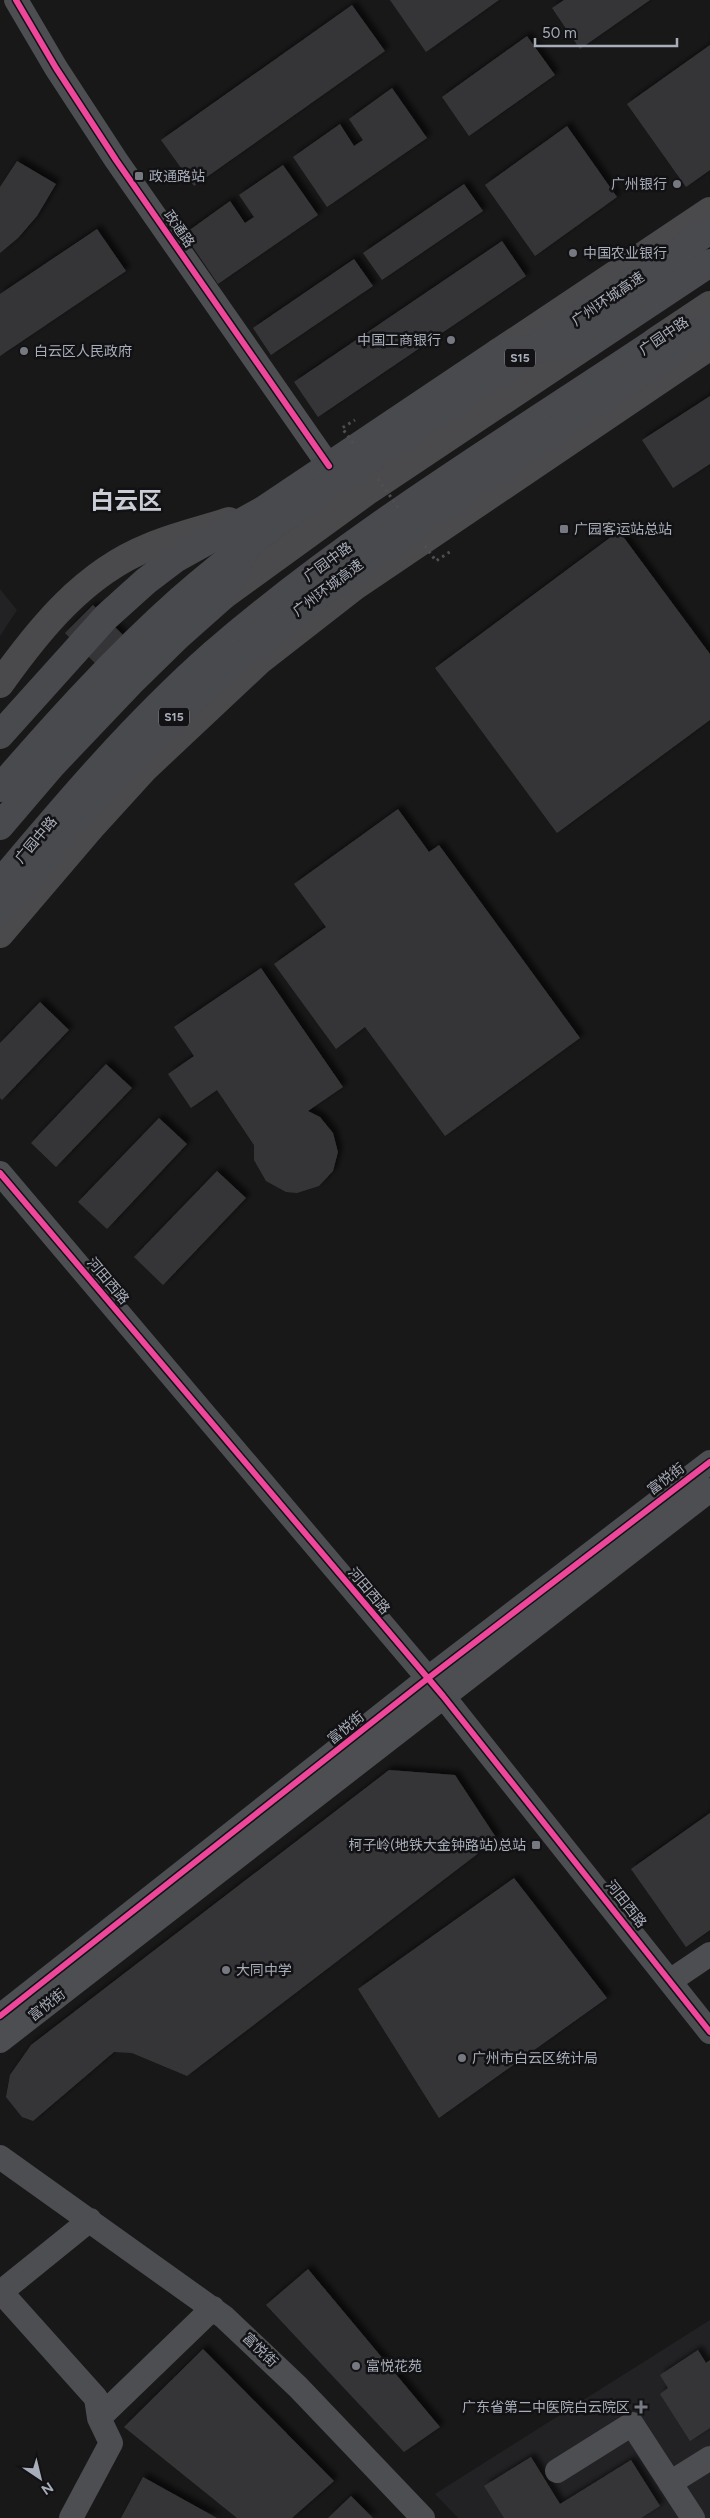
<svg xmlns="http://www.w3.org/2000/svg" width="710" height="2518" viewBox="0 0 710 2518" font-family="Figtree,'Noto Sans SC',sans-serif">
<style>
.built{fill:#222225}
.building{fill:#363638;filter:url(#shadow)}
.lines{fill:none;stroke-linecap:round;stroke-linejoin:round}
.minor{stroke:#4c4e51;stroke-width:24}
.major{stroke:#4a4a4d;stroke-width:28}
.highway{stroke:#494a4e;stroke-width:28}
.path-bridge{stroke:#4e4f53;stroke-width:3;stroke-dasharray:2.5 4;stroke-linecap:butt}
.highway-bridge{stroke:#494a4e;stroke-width:28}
.cycleway-casing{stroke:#121214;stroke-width:9}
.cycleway{stroke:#ed469a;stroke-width:6}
.poi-dot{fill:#767981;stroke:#121214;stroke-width:2}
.labels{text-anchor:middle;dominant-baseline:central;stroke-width:5;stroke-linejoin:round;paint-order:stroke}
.shield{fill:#121214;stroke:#7b7e88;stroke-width:1}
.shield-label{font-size:12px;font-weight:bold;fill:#a8adba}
.poi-label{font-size:14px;fill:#a8adba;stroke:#121214;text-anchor:start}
.street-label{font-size:14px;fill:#a8adba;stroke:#121214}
.town-label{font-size:24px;font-weight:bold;fill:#cacdd6;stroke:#121214}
</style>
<defs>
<filter id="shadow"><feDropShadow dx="4.5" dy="-4.5" stdDeviation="2.5" flood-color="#0009"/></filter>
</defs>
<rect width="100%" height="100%" fill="#181818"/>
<!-- built -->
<path class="built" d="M0,589L17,610L0,636Z
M710,2320V2518H458L435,2494Z"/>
<!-- building -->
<path class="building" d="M390,0H499L426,52Z
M564,0H650L580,49L552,8Z
M352,5L385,51L194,186L161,140Z
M527,36L555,75L469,136L442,97Z
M710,45V170L686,187L627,104Z
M392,88L427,138L327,207L293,157L340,124L354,146L363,140L349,119Z
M567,126L617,197L535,256L485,185Z
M17,161L56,184L37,216L18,238L0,253V187Z
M283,165L318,215L218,284L184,234L230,201L245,223L254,217L239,195Z
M464,184L483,211L382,280L363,253Z
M97,229L126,271L0,356V294Z
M502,241L526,276L318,417L294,382Z
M354,259L373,286L271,355L253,328Z
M710,396V464L673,488L642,440Z
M619,531L710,654V720L557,833L435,668Z
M93,605L125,637L97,665L65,633Z
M398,809L429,852L439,845L580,1038L445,1136L365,1027L336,1049L274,964L326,927L294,884Z
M261,968L343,1087L308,1111L320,1117L333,1133L338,1152L333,1171L319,1186L297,1193L286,1192L266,1181L254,1160V1145L217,1090L191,1108L168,1074L194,1056L174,1027Z
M40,1002L69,1030L2,1100L0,1098V1043Z
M106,1064L132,1088L56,1167L31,1143Z
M159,1118L187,1144L107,1229L78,1202Z
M217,1171L246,1198L163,1285L134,1257Z
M389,1770L455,1775L497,1839L187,2076L132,2053L114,2052L33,2121L22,2117L6,2097L10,2075L31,2045Z
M710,1813V1930L686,1947L631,1869Z
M514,1878L607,1998L439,2118L358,1989Z
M308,2269L440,2427L404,2452L266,2305Z
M203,2349L334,2481L292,2518H237L124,2427Z
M698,2350L706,2363L710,2360V2428L690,2441L660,2394L668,2388L660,2375Z
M531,2457L560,2504L631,2460L660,2506L641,2518H504L484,2486Z
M143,2477L217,2518H121Z
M351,2496L373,2518H328Z"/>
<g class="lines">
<!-- minor -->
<path class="minor" d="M16,0L56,68L116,160L329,466
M0,1173L443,1696L710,2032
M670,1981L710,1954
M0,2016L427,1679L710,1462
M0,2041L710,1490
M0,2157L224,2317L298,2387L423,2518
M90,2220L1,2292L96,2398L99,2418
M557,2471L632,2424L693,2518
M670,2483L710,2458
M71,2518L111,2443L99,2418L213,2308"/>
<!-- major -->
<path class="major" d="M656,341L710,305
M499,352L710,211
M223,596L369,490L588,344
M0,684C39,629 84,573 149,547C174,536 202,530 229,521
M0,934L93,825L144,769L259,661L354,587L710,346"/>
<!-- highway -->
<path class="highway" d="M0,735L106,617L146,581L175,559L265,509L499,352L588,344L710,263
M0,826L53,764L130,683L178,636L223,596L251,538
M0,883C67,803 135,723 213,654C349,536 505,442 655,342L701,331"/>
<!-- path-bridge -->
<path class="path-bridge" d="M353,443L342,428L355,420
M378,479L400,510
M425,546L436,561L451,551"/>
<!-- highway-bridge -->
<path class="highway-bridge" d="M0,788C57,722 115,658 180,600C253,535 337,481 419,426C516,361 613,296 710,230
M0,911C50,851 101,789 157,733C250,641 356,566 463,493C545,437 628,382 710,326"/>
<!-- cycleway casing -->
<g class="cycleway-casing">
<path id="cycleway" d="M16,0L56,68L116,160L329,466
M0,1173L443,1696L710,2032
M0,2016L427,1679L710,1462"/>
</g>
<!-- cycleway -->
<use href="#cycleway" class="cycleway"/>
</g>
<!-- markers -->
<g class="poi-dot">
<rect x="134" y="171" width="10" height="10" rx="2.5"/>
<circle cx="677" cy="184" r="5"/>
<circle cx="573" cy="253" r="5"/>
<circle cx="451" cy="340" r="5"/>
<circle cx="24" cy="351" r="5"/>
<rect x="559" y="524" width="10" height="10" rx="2.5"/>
<rect x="531" y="1840" width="10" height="10" rx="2.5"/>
<circle cx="226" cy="1970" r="5"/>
<circle cx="462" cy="2058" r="5"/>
<circle cx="356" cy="2366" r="5"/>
<path d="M638.5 2399.5h5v5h5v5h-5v5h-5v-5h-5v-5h5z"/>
</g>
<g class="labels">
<!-- shield labels -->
<g class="shield">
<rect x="505" y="348.5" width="30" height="19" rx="4"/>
<rect x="159" y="707.5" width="30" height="19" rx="4"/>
</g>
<g class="shield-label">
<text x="520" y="358">S15</text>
<text x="174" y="717">S15</text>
</g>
<!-- poi labels -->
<g class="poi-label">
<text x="149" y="176">政通路站</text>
<text x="667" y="184" text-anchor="end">广州银行</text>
<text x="583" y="253">中国农业银行</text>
<text x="441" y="340" text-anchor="end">中国工商银行</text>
<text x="34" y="351">白云区人民政府</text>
<text x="574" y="529">广园客运站总站</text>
<text x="526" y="1845" text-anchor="end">柯子岭(地铁大金钟路站)总站</text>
<text x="236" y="1970">大同中学</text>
<text x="472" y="2058">广州市白云区统计局</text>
<text x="366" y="2366">富悦花苑</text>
<text x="630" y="2407" text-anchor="end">广东省第二中医院白云院区</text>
</g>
<!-- street labels -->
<g class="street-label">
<text transform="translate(179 229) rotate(55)">政通路</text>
<text transform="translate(608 299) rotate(-34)">广州环城高速</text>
<text transform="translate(664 336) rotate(-34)">广园中路</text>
<text transform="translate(328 562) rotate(-36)">广园中路</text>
<text transform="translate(328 588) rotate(-37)">广州环城高速</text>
<text transform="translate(36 840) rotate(-50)">广园中路</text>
<text transform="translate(108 1281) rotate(50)">河田西路</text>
<text transform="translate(666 1479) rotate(-37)">富悦街</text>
<text transform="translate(369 1591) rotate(50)">河田西路</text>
<text transform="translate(346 1728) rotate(-39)">富悦街</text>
<text transform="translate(626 1904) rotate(52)">河田西路</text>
<text transform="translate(47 2005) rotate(-38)">富悦街</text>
<text transform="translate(260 2350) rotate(44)">富悦街</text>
</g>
<!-- town labels -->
<g class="town-label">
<text x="126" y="500">白云区</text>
</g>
</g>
<!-- north arrow -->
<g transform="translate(40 2478) rotate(145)" stroke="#121214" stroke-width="4" paint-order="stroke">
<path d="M0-4L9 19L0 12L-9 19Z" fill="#a8adba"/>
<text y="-8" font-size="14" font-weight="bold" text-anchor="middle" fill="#a8adba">N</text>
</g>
<!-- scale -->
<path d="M535 38v8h142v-8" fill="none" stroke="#a8adba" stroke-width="2.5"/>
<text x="542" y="38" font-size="15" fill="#a8adba" stroke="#121214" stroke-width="4" paint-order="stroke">50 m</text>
</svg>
